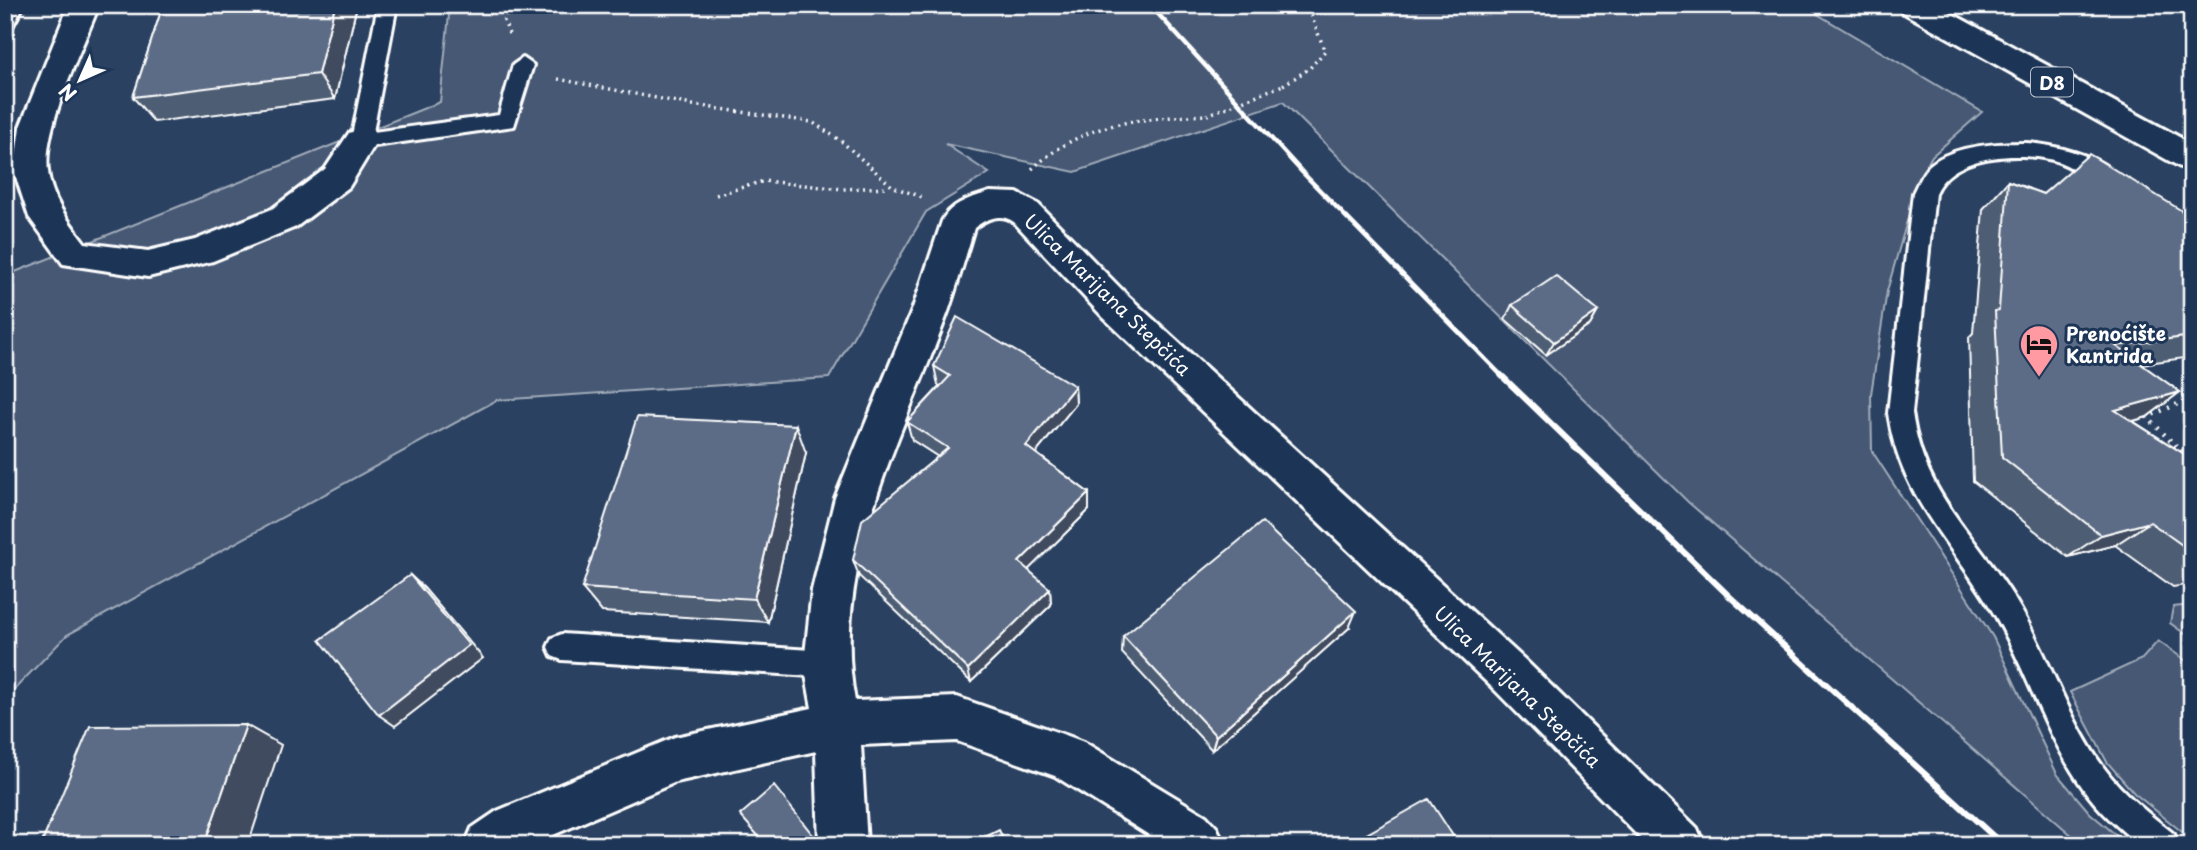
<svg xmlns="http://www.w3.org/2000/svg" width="2197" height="850" viewBox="0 0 2197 850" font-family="'Playpen Sans',sans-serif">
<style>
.green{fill:#465975;stroke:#a2acba;stroke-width:2}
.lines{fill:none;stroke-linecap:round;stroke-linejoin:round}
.service-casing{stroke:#fff;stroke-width:6}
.minor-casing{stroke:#fff;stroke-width:6}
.primary-casing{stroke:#fff;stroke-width:6}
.path-far1{stroke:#fff;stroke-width:3.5;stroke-dasharray:2 4.5;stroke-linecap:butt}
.path{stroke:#fff;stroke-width:4.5;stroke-dasharray:2 6;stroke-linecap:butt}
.service{fill:#1d3557;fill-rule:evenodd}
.minor{fill:#1d3557;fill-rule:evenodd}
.primary{fill:#1d3557;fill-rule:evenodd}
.rail-far1{stroke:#fff;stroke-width:4.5}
.rail{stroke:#fff;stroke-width:6}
.path-bridge{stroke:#fff;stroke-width:3.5;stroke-dasharray:2 4.5;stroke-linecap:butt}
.wall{fill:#4e5d73;stroke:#fff;stroke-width:2}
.shaded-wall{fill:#404c5e;stroke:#fff;stroke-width:2}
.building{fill:#5b6c86;stroke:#fff;stroke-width:2}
.labels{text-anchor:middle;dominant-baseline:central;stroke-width:6;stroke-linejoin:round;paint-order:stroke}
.shield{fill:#1d3557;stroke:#bbc2cd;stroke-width:2}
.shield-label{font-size:18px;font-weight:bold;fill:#fff}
.street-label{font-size:19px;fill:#fff;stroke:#1d3557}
.poi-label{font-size:19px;font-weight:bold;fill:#fff;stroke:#1d3557;text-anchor:start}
</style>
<rect width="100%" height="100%" fill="#2a4161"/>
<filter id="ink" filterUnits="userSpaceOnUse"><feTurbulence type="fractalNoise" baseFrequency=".0143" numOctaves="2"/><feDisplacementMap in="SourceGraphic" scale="14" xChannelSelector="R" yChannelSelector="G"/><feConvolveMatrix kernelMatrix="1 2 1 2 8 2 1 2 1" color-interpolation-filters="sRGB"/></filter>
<g filter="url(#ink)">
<!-- green -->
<path class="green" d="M450,5H1802L1982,112L1932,156L1919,179L1887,291L1871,394L1872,451L1993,637L2057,774L2090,813L2128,845H2083L1688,502L1283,102L1075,172L945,144L989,173L926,212L829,378L497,400L67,635L5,699V276L440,102Z
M2192,605V639L2170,623L2173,607Z
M2158,641L2192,665V840L2134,793L2107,762L2070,692L2142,659Z"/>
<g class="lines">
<!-- service casing -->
<g class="service-casing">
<path id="service" d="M24,5L12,27L5,29V5Z
M378,5H397L373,132L499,115L513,65L523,58L533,65L514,126L361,148L354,146L351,141Z
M2026,143C2050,144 2105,156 2118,178L2115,183L2107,186C2088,180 2072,165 2053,160C2016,151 1952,155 1935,193L1912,413C1924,496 1973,531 2014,598C2048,652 2066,716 2104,768C2123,794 2149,814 2174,834L2178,845H2139C2119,828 2098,810 2083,788C2046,736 2028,673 1996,617C1955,545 1900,500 1888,413L1913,193C1918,183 1922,172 1930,165C1953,145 1998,143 2026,143Z
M562,634L826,651L836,655L840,664L836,673L826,677L562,660L552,656L548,647L552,638Z"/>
</g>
<!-- minor casing -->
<g class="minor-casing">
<path id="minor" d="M69,5H99C83,47 42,128 48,171C51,199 69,222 85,243L148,251L195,240L272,209L325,169L349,133L361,129L373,133L377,141L349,187L296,227L213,261L148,277L63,264L29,217L14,171L20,127Z
M990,192L1017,193L1038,204L1129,297L1525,660L1697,828L1704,845H1647L1495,690L1103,317L1014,222C1000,212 986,219 974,228C966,255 958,282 949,309C904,434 829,565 855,701L957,697L1068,736L1084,742L1206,816L1217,828L1224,845H1165L1055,776L957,741L861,745L867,845H819L816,751L676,782L530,845H465L472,828L497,811L675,737L812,708L804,664L812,590L835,498L913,308L942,221C952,202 971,198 990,192Z"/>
</g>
<!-- primary casing -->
<g class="primary-casing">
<path id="primary" d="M1898,5H1936L2192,144V171L2180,167L1902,12Z"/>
</g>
<!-- path-far1 -->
<path class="path-far1" d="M509,34L504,21L511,5
M558,79L692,105L812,122L841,141L893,187L925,198
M1283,85L1309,69L1325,51L1307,5
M1032,169C1086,120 1138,119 1207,115
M716,195L764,181L843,189L888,187"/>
<!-- path -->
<path class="path" d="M2192,398L2147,417L2192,462"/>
<!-- service -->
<use href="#service" class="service"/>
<!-- minor -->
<use href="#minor" class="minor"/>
<!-- primary -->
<use href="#primary" class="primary"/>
<!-- rail-far1 -->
<path class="rail-far1" d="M1150,5L1302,172L1502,376"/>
<!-- rail -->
<path class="rail" d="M1501,375L1727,594L2003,845"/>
<!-- path-bridge -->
<path class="path-bridge" d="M1207,115L1283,85"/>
</g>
<!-- wall -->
<path class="wall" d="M163,5H357L335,99L154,122L133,97Z
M2008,181L2043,194L2192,217V357L2141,364L2180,392L2147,417L2133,421L2192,459V584L2173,587L2115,545L2068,557L1973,481L1969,337L1973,333L1983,209Z
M1512,305L1598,311L1590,325L1546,355L1505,319Z
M934,366L1075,386L1076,404L1036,453L1089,493V510L1028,570L1050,589L1051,605L971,682L859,576L853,560L938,457L912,440L907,422L940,386L938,385Z
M806,453L768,622L602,612L582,588Z
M1349,628L1212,750L1122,653L1123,636Z"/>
<!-- shaded-wall -->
<path class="shaded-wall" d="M335,5H357L335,99L318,74Z
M1598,311L1590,325L1546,355L1554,342Z
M1075,386L1076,404L1028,463L1026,446Z
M2180,392L2147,417L2084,435L2115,410Z
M796,425L806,453L768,622L754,599Z
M1089,493V510L1020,578L1019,562Z
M2150,522L2115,545L2068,557L2101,535Z
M410,575L424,588L483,658L395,726L379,715Z
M1050,589L1051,605L971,682L968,669Z
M1356,611L1349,628L1212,750L1216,736Z
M246,725L281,745L248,845H204Z
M812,834L816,838L809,845H800Z"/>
<!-- building -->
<path class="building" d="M163,5H335L318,74L133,97Z
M2089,154L2192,217V336L2116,346L2180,392L2115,410L2192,459V552L2150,522L2101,535L2002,457L1995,311L1999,310L2008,181L2043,194Z
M1556,276L1598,311L1554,342L1512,305Z
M957,317L1075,386L1026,446L1089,493L1019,562L1050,589L968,669L853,560L862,520L948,448L907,422L950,376L934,366Z
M637,417L796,425L754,599L582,588Z
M1262,522L1356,611L1216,736L1123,636Z
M410,575L469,645L379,715L320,640Z
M246,725L204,845H41L90,726Z
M774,786L812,834L800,845H766L740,815Z
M1429,799L1459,845H1347Z
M999,830L1006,845H969Z"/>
</g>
<!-- icons -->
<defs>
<g id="hotel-pin" transform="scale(2.0125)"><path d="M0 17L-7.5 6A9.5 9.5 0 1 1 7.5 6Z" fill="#ff9aa2" stroke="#1d3557"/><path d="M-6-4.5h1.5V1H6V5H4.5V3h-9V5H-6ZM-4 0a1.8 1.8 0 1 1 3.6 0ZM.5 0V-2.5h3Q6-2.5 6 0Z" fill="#111"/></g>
</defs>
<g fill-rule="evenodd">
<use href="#hotel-pin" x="2039" y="344"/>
</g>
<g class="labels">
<!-- shield labels -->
<rect class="shield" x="2031" y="67.5" width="42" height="29" rx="5"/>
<g class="shield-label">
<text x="2052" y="82">D8</text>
</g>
<!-- street labels -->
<g class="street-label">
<text transform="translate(1108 294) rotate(44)">Ulica Marijana Stepčića</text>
<text transform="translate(1518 686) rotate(44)">Ulica Marijana Stepčića</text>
</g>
<!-- poi labels -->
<g class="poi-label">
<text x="2066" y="333">Prenoćište<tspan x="2066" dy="22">Kantrida</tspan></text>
</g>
</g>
<!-- margin -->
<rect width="2197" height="850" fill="none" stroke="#1d3557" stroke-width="28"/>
<rect x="14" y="14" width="2169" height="822" fill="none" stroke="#fff" stroke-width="2.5" filter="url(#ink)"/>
<!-- north arrow -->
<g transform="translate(80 80) rotate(225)" stroke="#1d3557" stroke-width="5" paint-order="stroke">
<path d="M0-5L12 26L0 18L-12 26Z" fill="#ffffff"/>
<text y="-10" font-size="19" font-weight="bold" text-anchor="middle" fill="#ffffff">N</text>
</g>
</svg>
